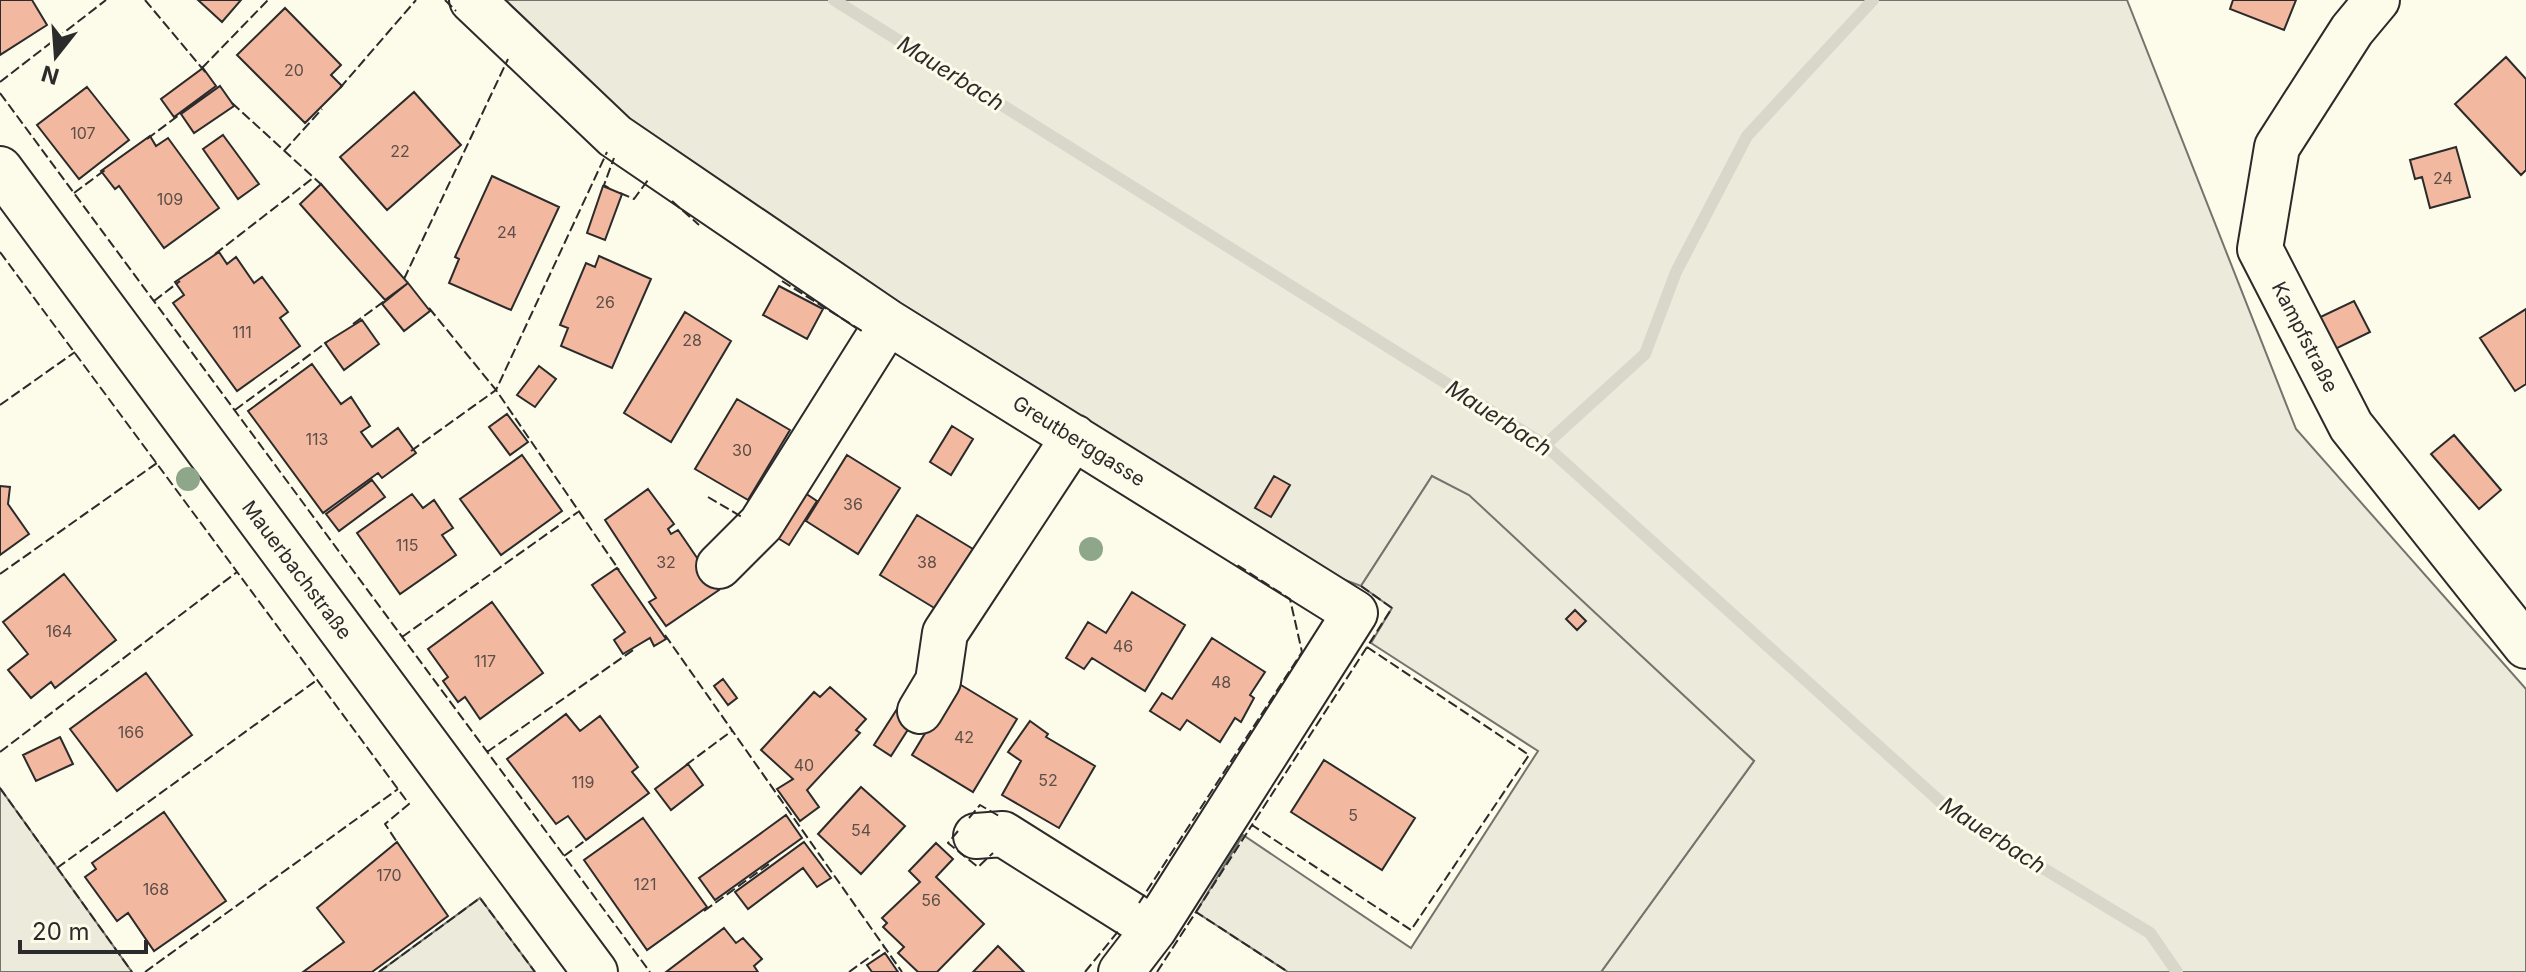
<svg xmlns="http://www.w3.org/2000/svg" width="2526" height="972" viewBox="0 0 2526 972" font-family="Inter,sans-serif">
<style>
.green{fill:#ecebdb;stroke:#74746e;stroke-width:2}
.parking{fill:#eceadb;stroke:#74746e;stroke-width:2}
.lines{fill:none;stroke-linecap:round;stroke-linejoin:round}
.stream{stroke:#d8d7c9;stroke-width:12}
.building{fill:#f2b8a0;stroke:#2b2b2b;stroke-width:2}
.minor-casing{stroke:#2b2b2b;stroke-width:48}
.major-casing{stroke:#2b2b2b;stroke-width:48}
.minor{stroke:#fdfbea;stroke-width:44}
.major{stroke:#fdfbea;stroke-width:44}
.fence{stroke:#2b2b2b;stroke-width:2;stroke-dasharray:10 4;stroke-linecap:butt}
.tree{fill:#8ea78a}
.labels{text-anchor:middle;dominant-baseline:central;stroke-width:6;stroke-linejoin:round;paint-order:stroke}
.number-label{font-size:16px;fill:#5d4e48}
.street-label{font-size:20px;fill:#2b2b2b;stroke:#fdfbea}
.water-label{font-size:22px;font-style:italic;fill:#2b2b2b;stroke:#fdfbea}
</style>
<rect width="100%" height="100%" fill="#fdfbea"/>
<!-- green -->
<path class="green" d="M507,0H2127L2296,429L2526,689V972H1601L1754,761L1432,476L1361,586L1321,571L629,131L515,24Z
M0,788L132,972H0Z
M480,898L535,972H379Z"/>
<!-- parking -->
<path class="parking" d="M1432,476L1469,495L1754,761L1601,972H1288L1196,912L1243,835L1411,948L1538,751L1371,643L1392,608L1361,586Z"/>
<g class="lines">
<!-- stream -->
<path class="stream" d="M834,0L1545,445L1955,815L2150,933L2177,972
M1545,445L1645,354L1676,272L1747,136L1873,0"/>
</g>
<!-- building -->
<path class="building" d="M0,0H32L47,25L0,55Z
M198,0H241L222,22Z
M2233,0H2296L2284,30L2230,9Z
M285,8L341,65L331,75L342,86L305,123L237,55Z
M2506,57L2526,79V170L2521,175L2455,104Z
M203,68L216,86L174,117L161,99Z
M220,86L234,106L194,133L181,114Z
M87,87L129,140L79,179L37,125Z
M414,92L461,145L387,210L340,157Z
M223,135L259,184L238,199L203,149Z
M150,136L156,146L168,138L219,208L164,248L119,186L115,189L101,171Z
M2456,147L2470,197L2430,208L2422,177L2415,179L2410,160Z
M492,176L559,207L511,310L449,283L459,259L455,257Z
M321,184L408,283L385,300L300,204Z
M603,186L622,194L605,240L587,233Z
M219,252L227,264L236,257L254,283L262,277L288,312L280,318L300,346L237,391L173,303L184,295L175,282Z
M599,256L651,279L612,368L561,346L568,328L560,325L586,263L595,267Z
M408,283L430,311L404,331L382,304Z
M779,286L823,309L807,339L763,315Z
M2354,301L2370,332L2327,353L2312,321Z
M2526,309V384L2515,391L2480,338Z
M685,312L731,341L671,442L624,413Z
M362,320L379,344L344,370L325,343Z
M312,364L341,404L351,397L370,426L361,432L372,447L398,428L416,453L382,478L378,473L323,513L248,411Z
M539,366L556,379L535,407L517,395Z
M737,399L790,430L748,500L695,469Z
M507,414L528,442L510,455L489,427Z
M952,426L973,439L951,475L930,462Z
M2454,435L2501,490L2479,509L2431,454Z
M522,455L562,511L501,555L460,499Z
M847,455L900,488L858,554L806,521Z
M1274,476L1290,485L1271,517L1255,508Z
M372,480L385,497L339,531L326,514Z
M0,486L10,487L8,504L29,534L0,555Z
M796,487L817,501L789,545L768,532Z
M648,489L674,524L668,529L671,534L678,530L719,590L666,626L649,602L656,598L605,520Z
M412,494L423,508L434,500L453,528L442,535L456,555L400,594L357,533Z
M917,515L973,549L936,609L880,575Z
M617,568L666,639L654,646L650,638L623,654L614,640L625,632L592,585Z
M64,574L116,640L55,688L51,682L31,698L8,670L28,654L3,622Z
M1132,592L1185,625L1145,691L1092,658L1084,669L1066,658L1088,622L1106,633Z
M492,602L543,673L480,719L465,697L458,702L443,681L448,677L428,649Z
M1575,610L1586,621L1577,630L1566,619Z
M1212,638L1265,672L1250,695L1254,698L1241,722L1235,718L1220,742L1187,720L1180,730L1150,711L1162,693L1172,699Z
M146,673L192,735L117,791L70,729Z
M723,679L737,698L728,705L714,686Z
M956,682L1017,719L973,792L912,755Z
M830,687L866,719L856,730L860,733L807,790L819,807L800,821L777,789L793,779L761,750L814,692L820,697Z
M899,706L916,717L891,756L874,745Z
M566,714L580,731L600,716L638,767L632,772L649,793L586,840L568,816L556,824L507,759Z
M1030,721L1048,734L1046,737L1095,766L1059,828L1002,795L1021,761L1008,752Z
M60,737L73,764L36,781L23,755Z
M1324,760L1415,818L1382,870L1291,812Z
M688,764L703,785L671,810L655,789Z
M861,787L905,826L861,874L818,834Z
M164,812L226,901L154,951L128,913L117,921L85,877L96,869L92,863Z
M786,815L802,838L715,900L699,878Z
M643,818L707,907L647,950L584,860Z
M397,842L448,916L372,972H303L344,942L317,908Z
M804,842L831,878L817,887L803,868L748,909L735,892Z
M936,843L953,859L936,877L984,924L937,972H918L898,953L904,947L883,927L887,923L882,918L920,882L909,871Z
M724,928L736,943L743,938L762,959L754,966L758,972H666Z
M998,946L1024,972H973Z
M885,953L898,972H872L867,965Z"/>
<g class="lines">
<!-- minor casing -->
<g class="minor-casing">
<path id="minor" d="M472,0L615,136L888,322L1355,613L1154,929L1121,972
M2377,0L2352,30L2277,147L2260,249L2351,426L2526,646
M719,566L761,524L888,322
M920,711L938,681L945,633L1074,437
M976,836L1003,834L1154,929"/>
</g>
<!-- major casing -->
<g class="major-casing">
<path id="major" d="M0,169L595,972"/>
</g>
<!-- minor -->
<use href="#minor" class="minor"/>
<!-- major -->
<use href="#major" class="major"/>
<!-- fence -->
<path class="fence" d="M145,0L206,73
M445,0L456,11
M202,68L268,0
M0,82L106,0
M340,88L416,0
M0,93L650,972
M232,103L324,187
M147,139L179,115
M284,151L322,109
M609,188L604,185L614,158
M74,193L105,170
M620,193L634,199L648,180
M672,201L699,225
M0,252L409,804L385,824L397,842
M215,254L313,178
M404,279L508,59
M782,281L862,331
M154,301L180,281
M429,308L496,390L619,570
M353,324L386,300
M0,405L75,352
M235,410L327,342
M411,451L496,390L607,152
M708,497L742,517
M0,574L157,463
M1361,586L1392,608L1367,647
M665,635L902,972
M402,637L578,512
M1367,647L1529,755L1411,930L1252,825Z
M0,752L237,572
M487,752L636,648
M686,765L733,730
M0,788L132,972
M969,818L980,805L999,816
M958,831L948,843L978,867L993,853
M564,856L590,837
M57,868L317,680
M1139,903L1302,652L1290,599L1234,563
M704,911L769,864
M1196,912L1252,825
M145,972L398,789
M379,972L480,898L535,972
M849,972L885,946
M1085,972L1120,929
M1157,972L1196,912L1288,972"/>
</g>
<!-- trees -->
<g class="tree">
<circle cx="188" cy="479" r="12"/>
<circle cx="1091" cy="549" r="12"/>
</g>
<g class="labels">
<!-- number labels -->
<g class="number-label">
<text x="294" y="70">20</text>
<text x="83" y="133">107</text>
<text x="400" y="151">22</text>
<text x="2443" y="178">24</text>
<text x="170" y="199">109</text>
<text x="507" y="232">24</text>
<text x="605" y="302">26</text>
<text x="242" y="332">111</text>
<text x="692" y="340">28</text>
<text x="317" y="439">113</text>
<text x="742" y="450">30</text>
<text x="853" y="504">36</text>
<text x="407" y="545">115</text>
<text x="666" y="562">32</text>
<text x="927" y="562">38</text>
<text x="59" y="631">164</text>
<text x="1123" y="646">46</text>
<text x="485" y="661">117</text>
<text x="1221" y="682">48</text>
<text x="131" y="732">166</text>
<text x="964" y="737">42</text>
<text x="804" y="765">40</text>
<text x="1048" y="780">52</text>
<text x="583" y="782">119</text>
<text x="1353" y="815">5</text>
<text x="861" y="830">54</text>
<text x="389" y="875">170</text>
<text x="645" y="884">121</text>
<text x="156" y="889">168</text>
<text x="931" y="900">56</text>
</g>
<!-- street labels -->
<g class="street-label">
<text transform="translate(2305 337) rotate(63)">Kampfstraße</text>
<text transform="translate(1079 441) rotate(32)">Greutberggasse</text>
<text transform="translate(297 570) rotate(53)">Mauerbachstraße</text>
</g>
<!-- water labels -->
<g class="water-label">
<text transform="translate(951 73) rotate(32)">Mauerbach</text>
<text transform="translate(1499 418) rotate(33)">Mauerbach</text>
<text transform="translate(1993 835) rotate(33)">Mauerbach</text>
</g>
</g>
<!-- north arrow -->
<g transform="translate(56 56) rotate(197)" stroke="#fdfbea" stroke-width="6" paint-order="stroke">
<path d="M0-6L14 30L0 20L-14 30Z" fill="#2b2b2b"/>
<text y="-12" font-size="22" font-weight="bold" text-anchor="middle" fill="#2b2b2b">N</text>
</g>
<!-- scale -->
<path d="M20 940v12h126v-12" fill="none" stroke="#2b2b2b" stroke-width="4"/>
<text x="32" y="940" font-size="24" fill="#2b2b2b" stroke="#fdfbea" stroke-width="6" paint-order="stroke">20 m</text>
</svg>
